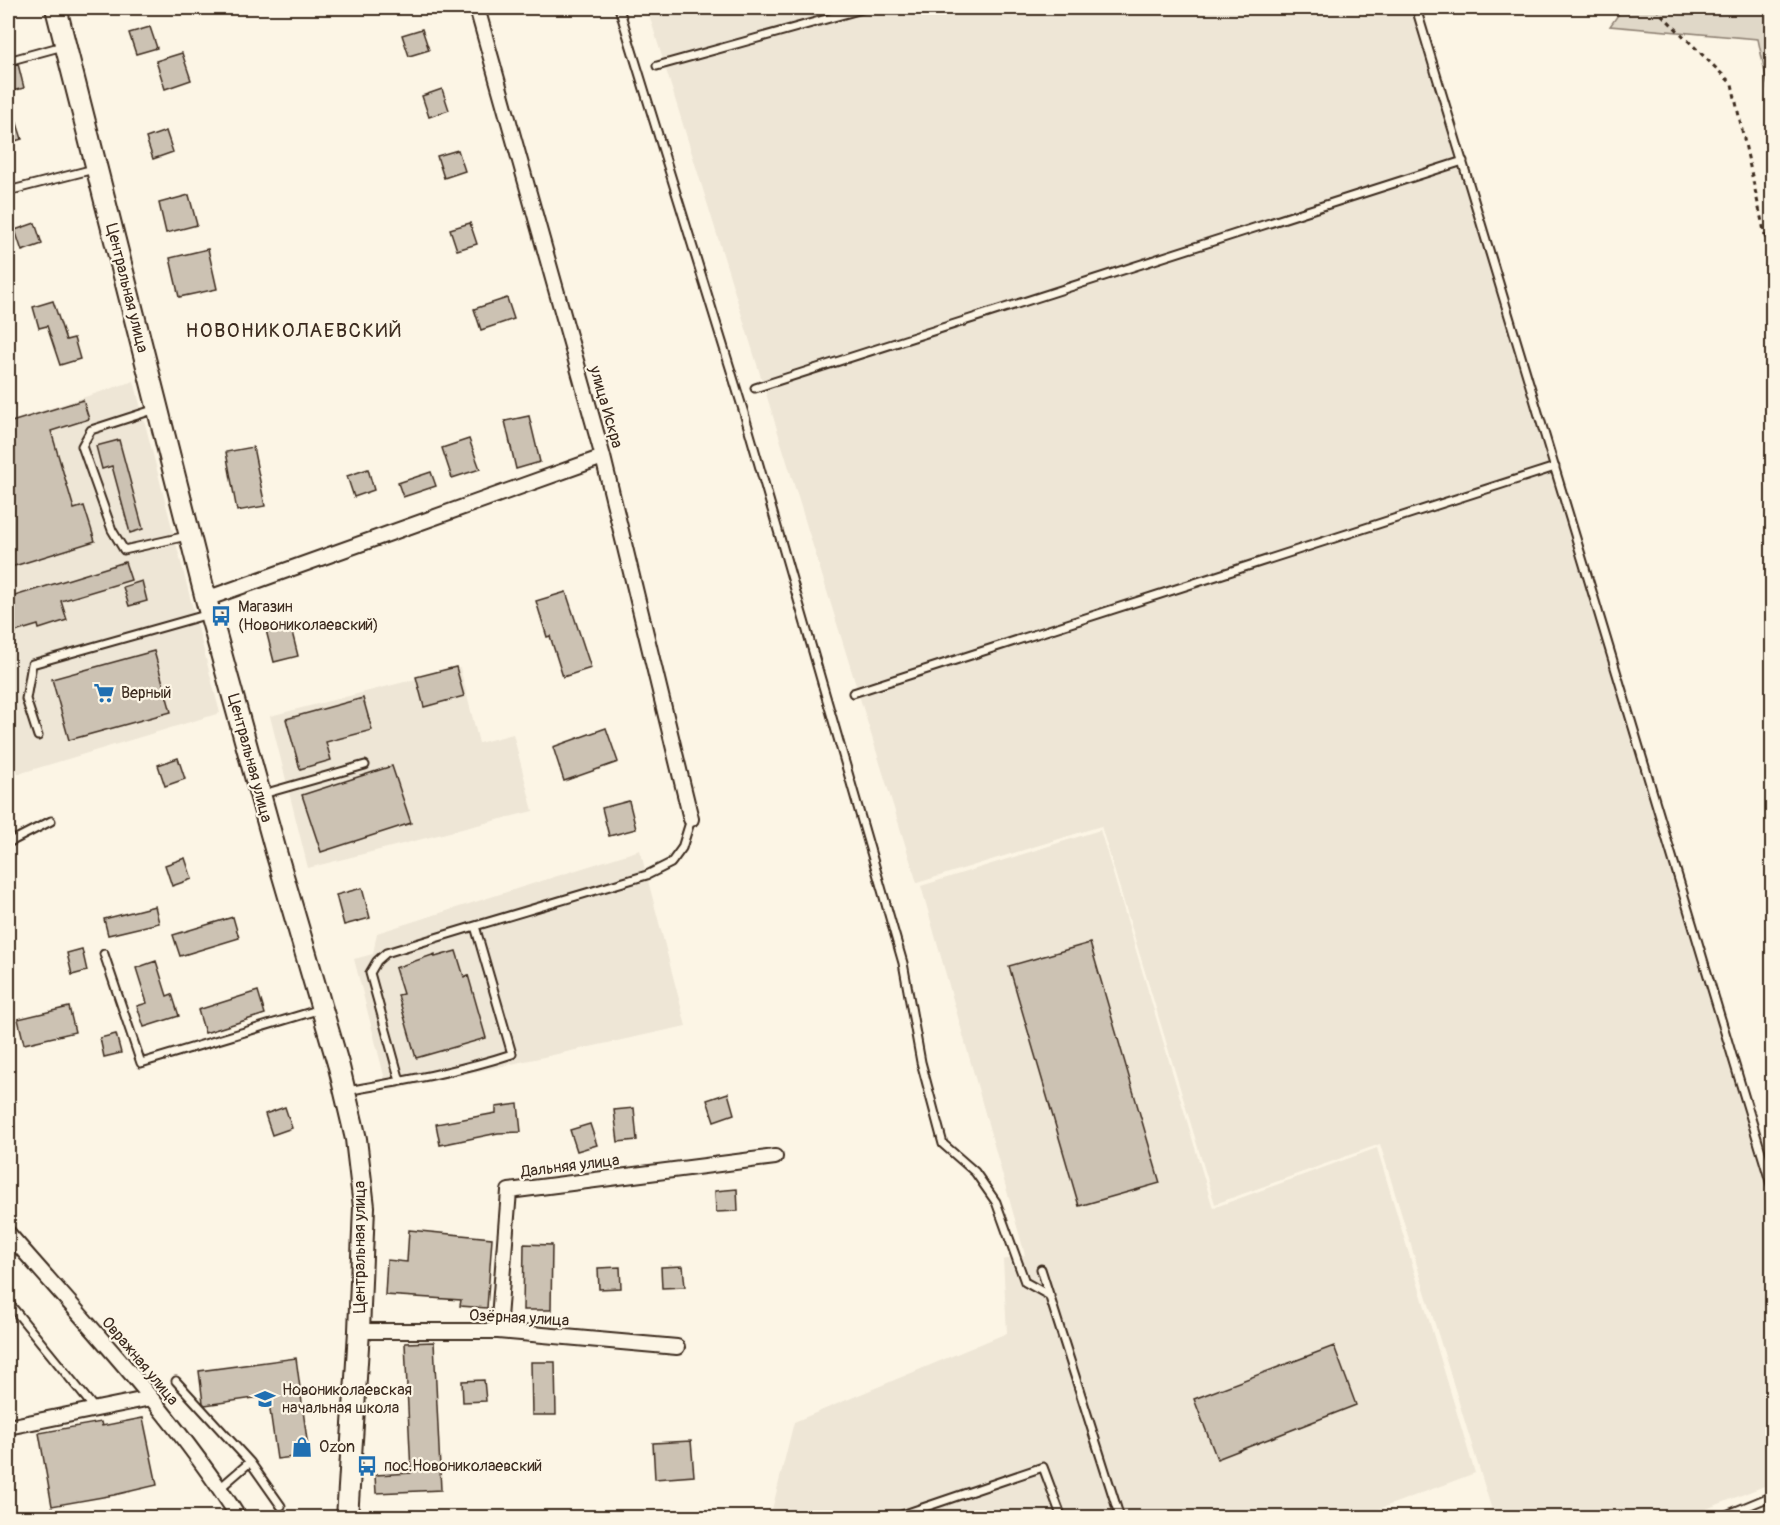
<svg xmlns="http://www.w3.org/2000/svg" width="1780" height="1525" viewBox="0 0 1780 1525" font-family="Pangolin,sans-serif">
<style>
.built{fill:#eee6d6}
.green{fill:#e0d8c8;stroke:#8e8173;stroke-width:1.5}
.building{fill:#ccc2b3;stroke:#3b2a1e;stroke-width:1.5}
.lines{fill:none;stroke-linecap:round;stroke-linejoin:round}
.lane-casing{stroke:#3b2a1e;stroke-width:11}
.street-casing{stroke:#3b2a1e;stroke-width:18}
.secondary-casing{stroke:#3b2a1e;stroke-width:24}
.path{stroke:#3b2a1e;stroke-width:3;stroke-dasharray:4.5 4.5;stroke-linecap:butt}
.lane{stroke:#fcf5e5;stroke-width:7}
.street{stroke:#fcf5e5;stroke-width:14}
.secondary{stroke:#fcf5e5;stroke-width:20}
.labels{text-anchor:middle;dominant-baseline:central;stroke-width:4.5;stroke-linejoin:round;paint-order:stroke}
.street-label{font-size:16px;fill:#3b2a1e;stroke:#fcf5e5}
.poi-label{font-size:16px;fill:#3b2a1e;stroke:#fcf5e5;text-anchor:start}
.quarter-label{font-size:20px;letter-spacing:1.5px;fill:#3b2a1e;stroke:#fcf5e5}
</style>
<rect width="100%" height="100%" fill="#fcf5e5"/>
<filter id="ink" filterUnits="userSpaceOnUse"><feTurbulence type="fractalNoise" baseFrequency=".0167" numOctaves="2"/><feDisplacementMap in="SourceGraphic" scale="12" xChannelSelector="R" yChannelSelector="G"/><feConvolveMatrix kernelMatrix="1 2 1 2 8 2 1 2 1" color-interpolation-filters="sRGB"/></filter>
<g filter="url(#ink)">
<!-- built -->
<path class="built" d="M647,8H1422L1772,1168V1483L1686,1517H1494L1380,1144L1215,1204L1101,826L917,883Z
M134,381L220,713L18,774L8,740V422Z
M460,668L479,743L513,734L533,811L308,868L270,716Z
M1100,830L1213,1208L1377,1148L1475,1473L1358,1517L770,1518L794,1422L1007,1333L1003,1260L1025,1255L921,886Z
M640,850L686,1026L388,1091L354,959L373,954L377,933Z"/>
<!-- green -->
<path class="green" d="M1623,8H1772V106L1758,39L1610,26Z"/>
<!-- building -->
<path class="building" d="M150,27L157,48L136,54L129,33Z
M422,29L429,50L409,56L402,35Z
M182,53L191,80L165,89L156,61Z
M18,64L24,88L8,92V67Z
M442,89L449,110L429,117L422,96Z
M8,101H10L22,139L8,143Z
M166,131L173,152L153,159L146,138Z
M458,150L465,171L444,178L437,156Z
M189,195L197,225L166,233L159,203Z
M35,223L42,244L22,251L15,230Z
M470,223L477,244L457,250L450,229Z
M208,249L217,289L179,297L170,258Z
M507,298L514,319L481,330L474,309Z
M53,301L66,340L74,338L80,359L60,365L47,326L39,328L33,307Z
M83,400L89,419L51,431L74,509L84,506L95,541L11,567L8,555V423Z
M529,416L540,462L516,469L505,421Z
M469,439L480,469L452,478L442,448Z
M119,440L143,529L130,533L112,466L102,469L96,446Z
M253,447L265,506L237,511L226,452Z
M368,469L374,490L354,497L347,476Z
M431,472L436,486L403,497L398,483Z
M125,562L131,580L61,601L67,620L39,629L38,625L8,634V598Z
M142,581L147,601L129,606L123,587Z
M566,592L591,668L563,677L550,636L547,637L536,601Z
M290,624L298,656L274,662L266,630Z
M154,651L171,712L69,740L52,679Z
M456,667L464,696L424,707L416,677Z
M363,698L372,730L326,742L331,760L300,769L286,719Z
M606,728L618,762L564,781L553,747Z
M178,758L185,779L165,786L158,765Z
M392,766L411,823L321,852L302,795Z
M629,801L636,829L609,836L602,808Z
M185,858L192,879L172,886L165,865Z
M362,888L370,918L344,925L336,895Z
M155,906L159,923L108,935L104,919Z
M233,917L239,938L180,956L173,935Z
M1090,943L1160,1183L1079,1206L1009,966Z
M82,949L87,971L72,975L67,953Z
M456,951L464,977L468,975L486,1038L416,1058L398,995L403,994L395,968L435,954V957Z
M156,961L167,996L172,994L179,1016L144,1027L137,1006L147,1003L136,968Z
M258,991L265,1014L205,1033L198,1010Z
M69,1007L75,1032L24,1044L18,1019Z
M116,1034L121,1053L104,1057L100,1038Z
M728,1093L734,1114L714,1121L707,1100Z
M518,1104L521,1132L498,1133L440,1145L436,1124L496,1113V1107Z
M285,1107L292,1128L272,1135L265,1114Z
M634,1108L637,1140L618,1142L614,1110Z
M590,1124L597,1145L577,1151L570,1130Z
M737,1189L738,1211L716,1212L715,1191Z
M409,1230L492,1238L487,1308L460,1306L461,1300L385,1295L387,1260L407,1262Z
M524,1244L552,1245L551,1310H523Z
M683,1266L685,1287L662,1288L661,1267Z
M620,1267L621,1288L599,1289L598,1268Z
M434,1342L441,1490L376,1493L375,1475L411,1473L405,1343Z
M1334,1346L1356,1405L1217,1459L1194,1399Z
M296,1358L309,1455L277,1459L268,1396L205,1405L203,1403L199,1371Z
M531,1362H555L556,1415H532Z
M484,1380L486,1401L463,1402L462,1381Z
M143,1418L157,1485L114,1495L52,1506L39,1433L101,1422L102,1426Z
M691,1441L694,1476L655,1479L653,1443Z"/>
<g class="lines">
<!-- lane casing -->
<g class="lane-casing">
<path id="lane" d="M619,8L744,413L903,963L921,1062L943,1144L975,1172L996,1202L1025,1282L1050,1296
M1416,8L1772,1188
M8,61L63,46
M657,66L866,8
M8,191L94,169
M755,388L1463,161
M156,409L91,430L82,446L112,530L124,550L187,536
M853,693L1555,467
M38,736L26,699L32,664L209,614
M263,794L365,765
M8,843L51,821
M475,926L647,875L671,863L682,848L691,819
M104,954L141,1063L321,1009
M346,1091C402,1081 458,1072 512,1054L475,926L386,953L377,961L370,973L400,1081
M1041,1269L1120,1518
M8,1302L95,1409
M176,1381L250,1462L281,1506
M220,1488L250,1462
M893,1518L1043,1467L1062,1518
M1719,1518L1772,1496"/>
</g>
<!-- street casing -->
<g class="street-casing">
<path id="street" d="M477,8L603,457L691,819
M206,599L603,457
M8,1233C88,1325 173,1414 239,1518
M359,1331H498L677,1347
M498,1331L509,1191L775,1157
M8,1427L151,1398"/>
</g>
<!-- secondary casing -->
<g class="secondary-casing">
<path id="secondary" d="M56,8L206,599L276,852L339,1067L356,1139L364,1207L359,1331L347,1518"/>
</g>
<!-- path -->
<path class="path" d="M1656,8L1662,15L1732,84L1772,268"/>
<!-- lane -->
<use href="#lane" class="lane"/>
<!-- street -->
<use href="#street" class="street"/>
<!-- secondary -->
<use href="#secondary" class="secondary"/>
</g>
</g>
<!-- icons -->
<defs>
<g id="bus-bare" transform="scale(1.62)"><path d="M-5-6H5V4H4V6H2V4H-2V6H-4V4H-5ZM-3.5-4V0h7V-4ZM-3.5 1.2v1.5H-2V1.2ZM2 1.2v1.5H3.5V1.2Z" fill="#1f6fb2" stroke="#fcf5e5" stroke-width="2.5" paint-order="stroke"/></g>
<g id="supermarket-bare" transform="scale(1.62)"><path d="M-6-5.5h2.5l.6 2H6L4.5 2H-2.5L-4.4-4H-6ZM-1.5 3.2a1.3 1.3 0 1 0 .1 0ZM3 3.2a1.3 1.3 0 1 0 .1 0Z" fill="#1f6fb2" stroke="#fcf5e5" stroke-width="2.5" paint-order="stroke"/></g>
<g id="school-bare" transform="scale(1.62)"><path d="M0-5L7-2L0 1L-7-2ZM-4 1L0 2.5L4 1V4Q0 6-4 4Z" fill="#1f6fb2" stroke="#fcf5e5" stroke-width="2.5" paint-order="stroke"/></g>
<g id="shop-bare" transform="scale(1.62)"><path d="M-5-2.5h2.3a2.7 3.5 0 0 1 5.4 0H5L5.5 6h-11ZM-1.5-2.5h3a1.5 2.3 0 0 0-3 0Z" fill="#1f6fb2" stroke="#fcf5e5" stroke-width="2.5" paint-order="stroke"/></g>
</defs>
<g fill-rule="evenodd">
<use href="#bus-bare" x="221" y="616"/>
<use href="#supermarket-bare" x="104" y="693"/>
<use href="#school-bare" x="265" y="1399"/>
<use href="#shop-bare" x="302" y="1447"/>
<use href="#bus-bare" x="367" y="1466"/>
</g>
<g class="labels">
<!-- street labels -->
<g class="street-label">
<text transform="translate(127 288) rotate(76)">Центральная улица</text>
<text transform="translate(606 407) rotate(74)">улица Искра</text>
<text transform="translate(250 758) rotate(75)">Центральная улица</text>
<text transform="translate(570 1166) rotate(-7)">Дальняя улица</text>
<text transform="translate(360 1247) rotate(-90)">Центральная улица</text>
<text transform="translate(519 1318) rotate(3)">Озёрная улица</text>
<text transform="translate(140 1361) rotate(50)">Овражная улица</text>
</g>
<!-- poi labels -->
<g class="poi-label">
<text x="238" y="607">Магазин<tspan x="238" dy="18">(Новониколаевский)</tspan></text>
<text x="121" y="693">Верный</text>
<text x="282" y="1390">Новониколаевская<tspan x="282" dy="18">начальная школа</tspan></text>
<text x="319" y="1447">Ozon</text>
<text x="384" y="1466">пос.Новониколаевский</text>
</g>
<!-- quarter labels -->
<g class="quarter-label">
<text x="294" y="330">НОВОНИКОЛАЕВСКИЙ</text>
</g>
</g>
<!-- margin -->
<rect width="1780" height="1525" fill="none" stroke="#fcf5e5" stroke-width="30"/>
<rect x="15" y="15" width="1750" height="1495" fill="none" stroke="#3b2a1e" stroke-width="2" filter="url(#ink)"/>
</svg>
